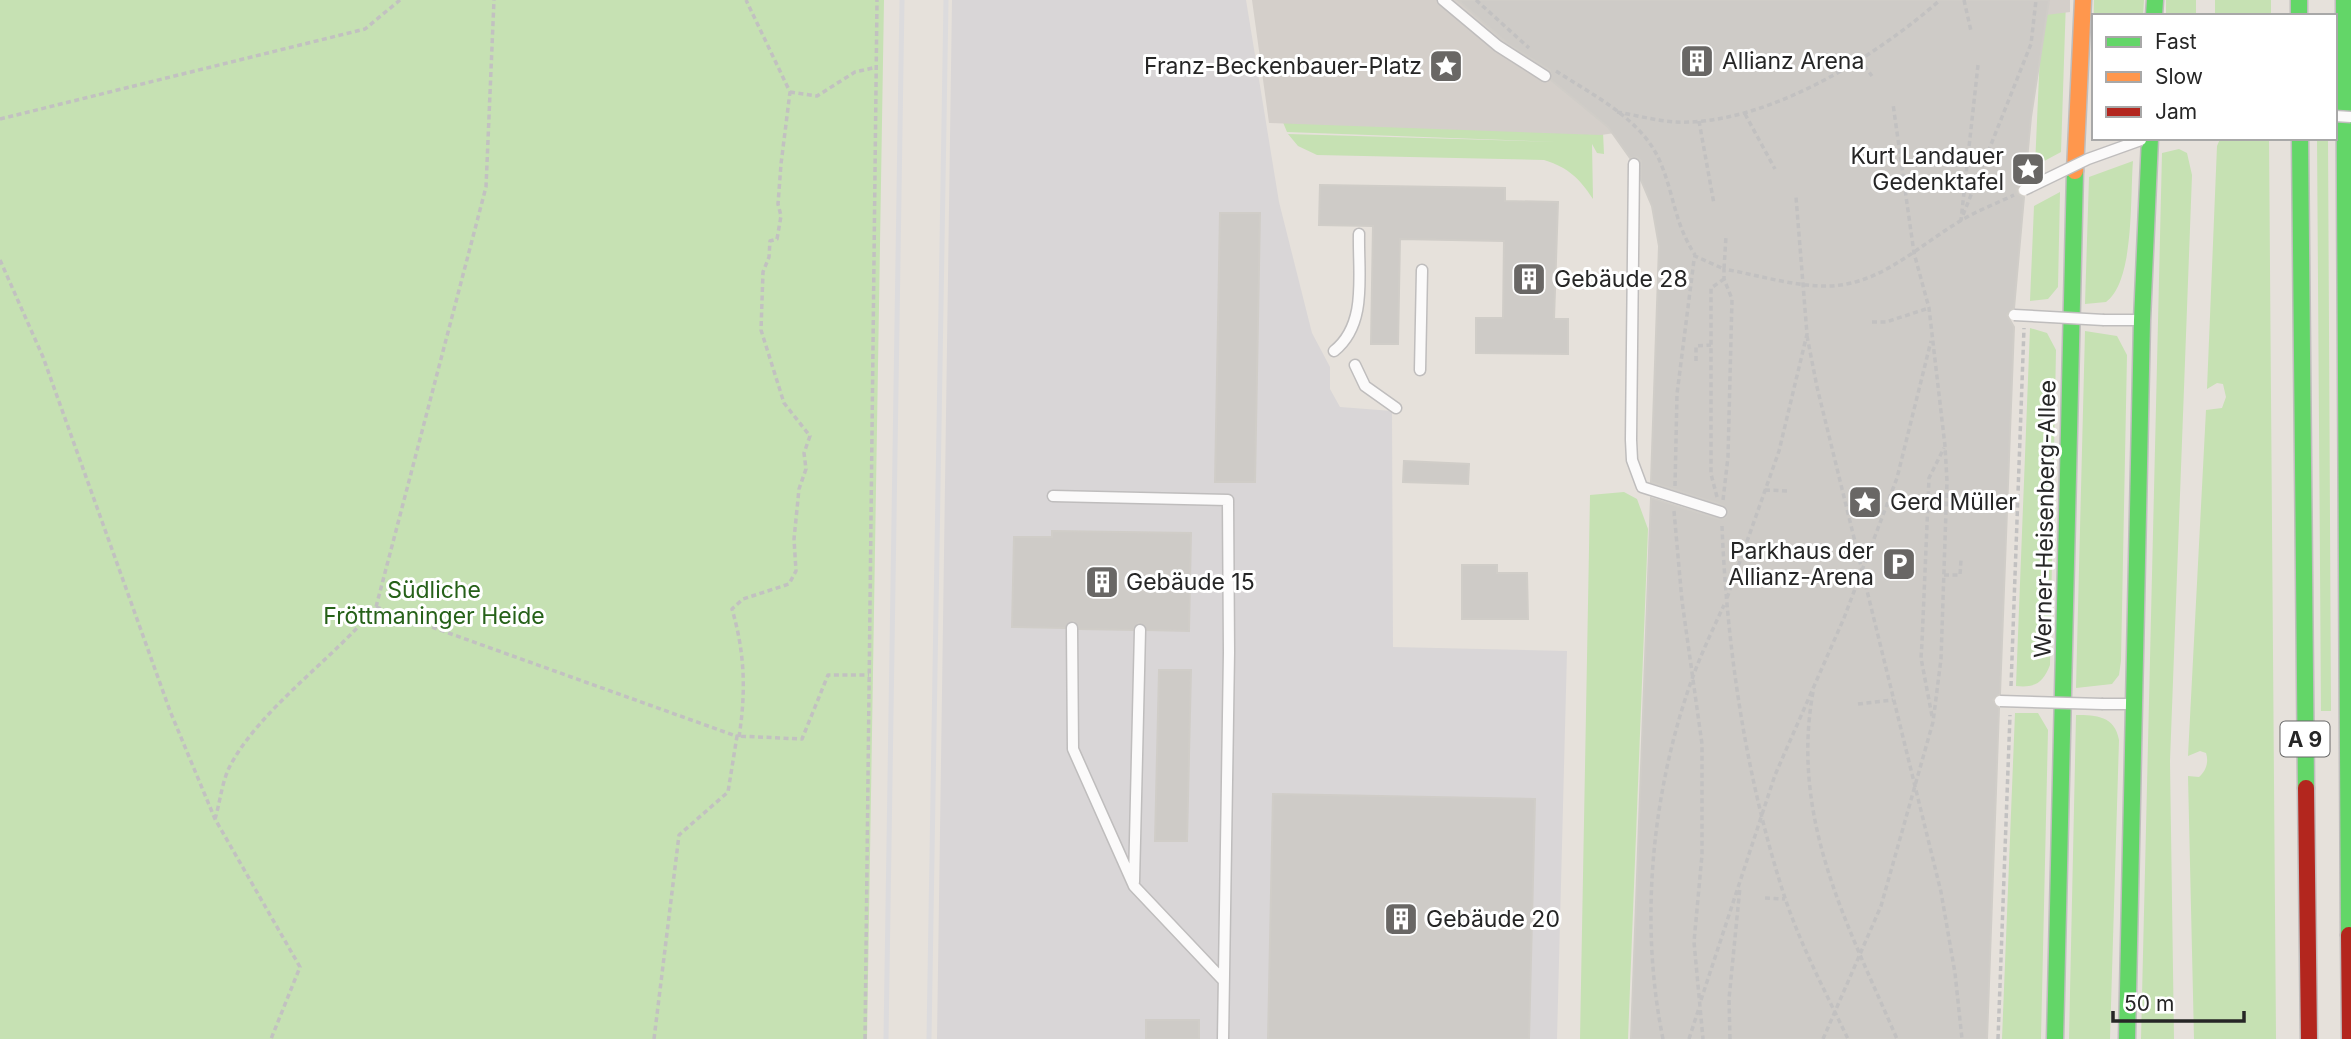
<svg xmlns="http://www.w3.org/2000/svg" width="2351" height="1039" viewBox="0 0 2351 1039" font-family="Inter,sans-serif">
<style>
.industrial{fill:#d9d6d7}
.green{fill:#c6e1b3}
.plaza{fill:#d4cfca}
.building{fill:#cecbc7;stroke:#d0cdc8;stroke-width:2}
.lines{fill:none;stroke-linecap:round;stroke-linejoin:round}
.lane-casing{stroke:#bfbdbd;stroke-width:13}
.fast-casing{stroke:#bfbdbd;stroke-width:19}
.slow-casing{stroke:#bfbdbd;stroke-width:19}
.jam-casing{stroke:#bfbdbd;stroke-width:19}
.path{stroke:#c2c1c1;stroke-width:3.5;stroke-dasharray:5 3.5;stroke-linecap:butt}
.lane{stroke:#fbfafa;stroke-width:10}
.fast{stroke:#63d668;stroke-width:16}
.slow{stroke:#ff974d;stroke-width:16}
.jam{stroke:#b3261e;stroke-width:16}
.rail{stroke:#dcdbdd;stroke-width:5}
.lane-bridge-casing{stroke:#bfbdbd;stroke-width:13;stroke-linecap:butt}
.lane-bridge{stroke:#fbfafa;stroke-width:10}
.labels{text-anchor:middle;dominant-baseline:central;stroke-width:6;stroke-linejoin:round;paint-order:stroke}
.shield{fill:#fff;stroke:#676767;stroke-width:2}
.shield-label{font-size:21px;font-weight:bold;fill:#262626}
.poi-label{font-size:23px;fill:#262626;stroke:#fff;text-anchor:start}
.street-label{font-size:23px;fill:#262626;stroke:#fff}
.park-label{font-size:23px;fill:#266119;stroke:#fff}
</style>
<rect width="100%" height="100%" fill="#e6e1db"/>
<!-- industrial -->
<path class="industrial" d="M952,0H1246L1279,202L1312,333L1330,367V389L1340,407L1392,411L1393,647L1567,651L1557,1039H937Z"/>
<!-- green -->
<path class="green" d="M0,0H884L867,1039H0Z
M2050,0H2066L2061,152L2035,166L2040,53Z
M2094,0H2144L2143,16H2094V138H2098L2091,141Z
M2166,0H2196V16H2166Z
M2215,0H2271V16H2215Z
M1280,115L1603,132L1604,154L1597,153L1592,144L1593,199C1579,178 1569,168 1544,160L1317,155L1298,146L1288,134L1559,142L1287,132Z
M2269,138L2276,1039H2194L2188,776L2199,777C2206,771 2209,762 2206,753L2200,751L2188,756L2206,410L2222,408L2226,397L2223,384L2217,383L2207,389L2217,146L2220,139Z
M2317,138H2328L2331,711H2321Z
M2179,149L2187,153L2192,175L2170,761L2174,1039H2141L2162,153Z
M2133,161C2130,195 2135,281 2106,302L2085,304L2089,177Z
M2060,192L2058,287L2048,299L2030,301L2034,206Z
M2030,328L2047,333L2056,350L2050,665C2043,683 2035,688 2016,686Z
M2085,331L2117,336L2127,355L2121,661L2119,675L2112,684L2076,688Z
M1624,492L1637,499L1648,529L1628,1039H1580L1590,495Z
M2015,713H2038L2048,730L2041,1039H2002Z
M2076,715C2096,715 2115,716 2119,740L2110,1039H2069Z"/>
<!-- plaza -->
<path class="plaza" d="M1252,0H2070V12L1973,24L1650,128L1601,135L1269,123Z"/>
<!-- building -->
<path class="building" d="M1458,0H2049L2031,117L2025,181L2017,189L2018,194L2024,197L2014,308L2007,315L2014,327L2000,694L1993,700L1999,708L1987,1039H1631L1651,498L1719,519L1726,517L1728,511L1723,505L1651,482L1659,246L1652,206L1641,180V161L1637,157L1630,158L1608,127L1551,80L1550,70L1508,44Z
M1320,185L1505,188V201L1558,202L1554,319H1568V354L1476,353V318H1503L1504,241L1400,239L1398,344H1371L1373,226L1319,225Z
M1220,213H1260L1255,482H1215Z
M1404,461L1469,464L1468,484L1403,482Z
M1052,531L1191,533L1189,631L1147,630L1139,623L1133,630L1079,629L1073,621L1065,628L1012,627L1014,537H1052Z
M1462,565H1497V573H1527L1528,619H1462Z
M1159,670H1191L1187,841H1155Z
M1273,794L1535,799L1529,1039H1268Z
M1146,1020H1199V1039H1146Z"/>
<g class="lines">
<!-- lane casing -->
<g class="lane-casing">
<path id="lane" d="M1443,0L1498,46L1545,76
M1634,164L1631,440L1632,460L1642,487L1721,512
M2104,320H2141
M1334,351C1368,324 1358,274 1359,234
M1355,365L1365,386L1396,408
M1420,370L1422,270
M1053,496L1228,500L1229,652L1223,1039
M1072,628L1073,749L1134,886L1223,980
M2103,704H2134
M1134,882L1140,630"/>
</g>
<!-- fast casing -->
<g class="fast-casing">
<path id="fast" d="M2299,0V16
M2344,0L2349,935
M2154,16L2155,0
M2300,138L2306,788
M2055,1039L2075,171
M2127,1039L2142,320L2150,138"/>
</g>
<!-- slow casing -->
<g class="slow-casing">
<path id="slow" d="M2075,171L2083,0"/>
</g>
<!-- jam casing -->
<g class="jam-casing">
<path id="jam" d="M2306,788L2309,1039
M2349,935L2350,1039"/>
</g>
<!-- path -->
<path class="path" d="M1476,0L1529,48
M1964,0L1971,31
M1859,59L1872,76
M1978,65L1961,220L2031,44L2036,0
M1556,71C1594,96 1644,120 1661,164C1675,198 1674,222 1695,255
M790,92L817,96L855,72L877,67
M1617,112C1636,115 1656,121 1676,122C1764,126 1876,57 1940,0
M1745,114L1775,169
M0,119L365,29L400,0
M1699,121L1714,204
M0,260L43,357L170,711L215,819L300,967L271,1039
M1872,322H1886L1929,308
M1807,336L1817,387L1941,892L1955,973L1962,1039
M1696,361V346L1711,345
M1675,486L1677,394L1694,260L1695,256L1724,269L1726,236
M1765,490L1790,491
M1717,497L1711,474V288L1724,279
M1723,500L1728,457L1732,299L1724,279V269C1758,275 1795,287 1830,286C1880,284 1916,248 1957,223C1974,212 1995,204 2014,195
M1674,511L1682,601L1702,744V855L1694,942L1703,1039
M1722,526C1727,650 1746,779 1785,898C1801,946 1826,993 1848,1039
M1944,575H1960L1961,560
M1727,598L1779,451L1807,334L1796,197
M376,607L736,736
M2011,686L2024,328
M1813,692C1790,820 1848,925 1897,1039
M1858,704L1893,700
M1932,716L1921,658L1922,642L1929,478L1944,448
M739,737C746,692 745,653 732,609L743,599L789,584L796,571L794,539L799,489L806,469L804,453L810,436L784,403L761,330L763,272L769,257L770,241L777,239L781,216L778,204L781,164L790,92L746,0
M215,819C220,803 222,781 230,766C260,709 333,659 376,607L486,187L494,0
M1765,898L1785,899
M1701,1000L1775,775L1844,618L1897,478L1931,341
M654,1039L679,835L728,792L737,736L802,739L828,675H869
M865,1039L877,0
M1663,1039C1639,922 1652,791 1692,679C1701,654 1713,629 1724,605
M1689,1039L1699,1008
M1730,1039L1729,999L1740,887
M1823,1039L1881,906L1933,722L1941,659L1947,481L1945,446L1929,308L1914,253L1893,104
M1998,1039L2010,715"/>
<!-- lane -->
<use href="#lane" class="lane"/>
<!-- fast -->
<use href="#fast" class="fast"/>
<!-- slow -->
<use href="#slow" class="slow"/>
<!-- jam -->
<use href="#jam" class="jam"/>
<!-- rail -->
<path class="rail" d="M886,1039L902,0
M929,1039L946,0"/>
<!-- lane-bridge casing -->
<g class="lane-bridge-casing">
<path id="lane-bridge" d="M2335,116L2351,117
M2024,190L2088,159L2141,140
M2014,315L2104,320
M2000,701L2103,704"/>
</g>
<!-- lane-bridge -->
<use href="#lane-bridge" class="lane-bridge"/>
</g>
<!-- icons -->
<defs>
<g id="building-square" transform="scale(1.75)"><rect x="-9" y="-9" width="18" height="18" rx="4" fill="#696765" stroke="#fff"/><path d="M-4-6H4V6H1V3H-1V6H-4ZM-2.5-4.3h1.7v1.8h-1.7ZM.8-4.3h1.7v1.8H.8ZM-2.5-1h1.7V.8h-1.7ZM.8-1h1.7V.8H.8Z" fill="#fff"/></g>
<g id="sight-square" transform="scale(1.75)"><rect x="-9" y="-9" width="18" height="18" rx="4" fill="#696765" stroke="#fff"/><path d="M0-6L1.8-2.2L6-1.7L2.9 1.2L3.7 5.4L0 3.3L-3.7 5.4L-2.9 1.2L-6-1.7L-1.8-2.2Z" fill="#fff"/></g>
<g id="parking-square" transform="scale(1.75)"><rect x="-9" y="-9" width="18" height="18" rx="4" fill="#696765" stroke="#fff"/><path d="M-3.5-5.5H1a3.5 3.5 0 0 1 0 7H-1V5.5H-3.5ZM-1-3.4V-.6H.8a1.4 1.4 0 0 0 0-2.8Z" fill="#fff"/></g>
</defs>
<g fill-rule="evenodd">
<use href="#building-square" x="1697" y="61"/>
<use href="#sight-square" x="1446" y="66"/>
<use href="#sight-square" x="2028" y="169"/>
<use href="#building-square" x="1529" y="279"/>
<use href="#sight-square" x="1865" y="502"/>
<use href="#parking-square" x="1899" y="564"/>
<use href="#building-square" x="1102" y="582"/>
<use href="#building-square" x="1401" y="919"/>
</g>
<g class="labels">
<!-- shield labels -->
<rect class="shield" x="2280.5" y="721.5" width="49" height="35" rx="5"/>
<g class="shield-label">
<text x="2305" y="739">A 9</text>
</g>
<!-- poi labels -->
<g class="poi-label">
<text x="1722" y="61">Allianz Arena</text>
<text x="1422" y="66" text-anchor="end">Franz-Beckenbauer-Platz</text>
<text x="2004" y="156" text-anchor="end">Kurt Landauer<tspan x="2004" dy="26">Gedenktafel</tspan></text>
<text x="1554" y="279">Gebäude 28</text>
<text x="1890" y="502">Gerd Müller</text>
<text x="1874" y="551" text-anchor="end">Parkhaus der<tspan x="1874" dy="26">Allianz-Arena</tspan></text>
<text x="1126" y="582">Gebäude 15</text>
<text x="1426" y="919">Gebäude 20</text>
</g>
<!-- street labels -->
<g class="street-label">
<text transform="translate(2045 519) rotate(-89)">Werner-Heisenberg-Allee</text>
</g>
<!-- park labels -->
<g class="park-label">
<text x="434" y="590">Südliche<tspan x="434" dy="26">Fröttmaninger Heide</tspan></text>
</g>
</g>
<!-- legend -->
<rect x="2092" y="14" width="245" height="126" fill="#ffffff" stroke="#a8a8a8" stroke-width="2"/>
<rect x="2106" y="37" width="35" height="10" fill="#63d668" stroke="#a8a8a8" stroke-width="2"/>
<text x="2155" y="49" font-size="21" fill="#262626">Fast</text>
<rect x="2106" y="72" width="35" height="10" fill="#ff974d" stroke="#a8a8a8" stroke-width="2"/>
<text x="2155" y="84" font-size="21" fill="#262626">Slow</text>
<rect x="2106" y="107" width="35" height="10" fill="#b3261e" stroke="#a8a8a8" stroke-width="2"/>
<text x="2155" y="119" font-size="21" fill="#262626">Jam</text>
<!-- scale -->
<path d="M2113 1011v10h131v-10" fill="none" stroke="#262626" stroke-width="3.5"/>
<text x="2124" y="1011" font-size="21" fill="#262626" stroke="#ffffff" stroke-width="5" paint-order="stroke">50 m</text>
</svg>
